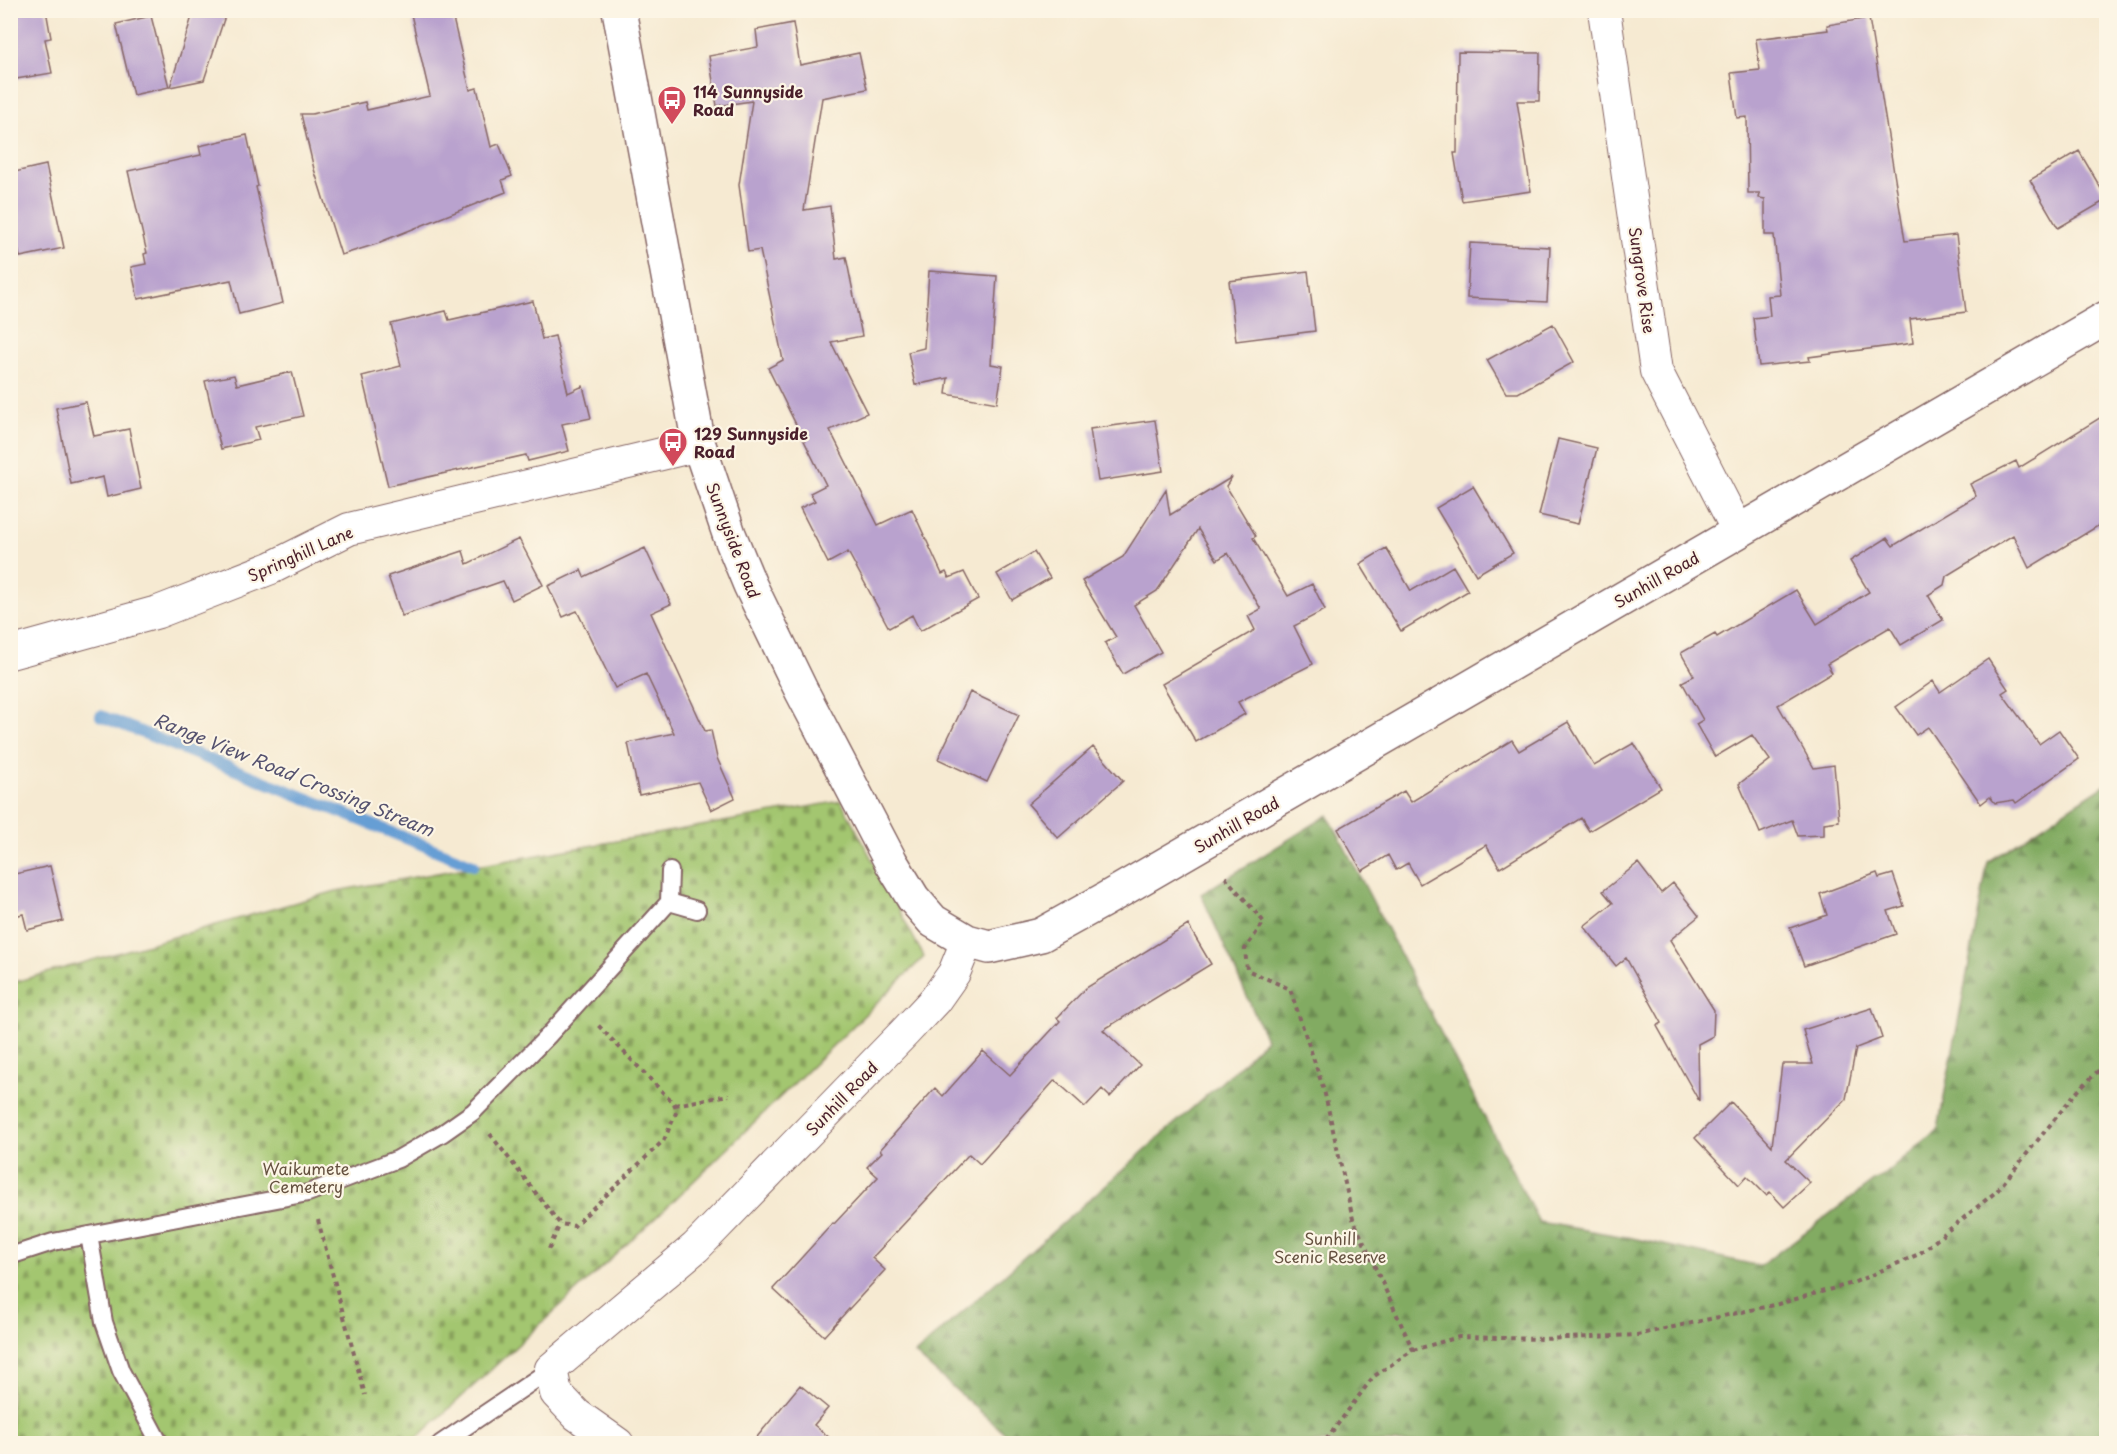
<svg xmlns="http://www.w3.org/2000/svg" width="2117" height="1454" viewBox="0 0 2117 1454" font-family="'Playpen Sans',sans-serif">
<style>
.forest{fill:url(#forest-firs);stroke:#666546;stroke-width:1.5}
.cemetery{fill:url(#cemetery-stones);stroke:#76724e;stroke-width:1.5}
.lines{fill:none;stroke-linecap:round;stroke-linejoin:round}
.stream{stroke:#669ed4;stroke-width:12}
.building{fill:#b9a2ce}
.lane-casing{stroke:#866665;stroke-width:20}
.street-casing{stroke:#866665;stroke-width:34}
.secondary-casing{stroke:#866665;stroke-width:36}
.path{stroke:#866665;stroke-width:4;stroke-dasharray:4.5 4.5;stroke-linecap:butt}
.lane{stroke:#fff;stroke-width:16}
.street{stroke:#fff;stroke-width:32}
.secondary{stroke:#fff;stroke-width:33}
.labels{text-anchor:middle;dominant-baseline:central;stroke-width:4.5;stroke-linejoin:round;paint-order:stroke}
.poi-label{font-size:16px;font-weight:bold;fill:#4a1f2b;stroke:#fcf5e5;text-anchor:start}
.street-label{font-size:16px;fill:#4a1f2b;stroke:#fcf5e5}
.park-label{font-size:16px;fill:#655140;stroke:#fcf5e5}
.water-label{font-size:18px;font-style:italic;fill:#55526f;stroke:#fcf5e5}
</style>
<defs>
<pattern id="forest-firs" width="22" height="20" patternUnits="userSpaceOnUse" patternTransform="scale(1.5)"><rect width="22" height="20" fill="#82ab62"/><path d="M5 1l3.5 6h-7zM16 11l3.5 6h-7z" fill="#6c8b51"/></pattern>
<pattern id="cemetery-stones" width="16" height="16" patternUnits="userSpaceOnUse" patternTransform="scale(1.5)"><rect width="16" height="16" fill="#a3c670"/><path d="M2 7V4a2 2 0 0 1 4 0v3zM10 15v-3a2 2 0 0 1 4 0v3z" fill="#87a05c"/></pattern>
</defs>
<rect width="100%" height="100%" fill="#fcf5e5"/>
<filter id="ink" filterUnits="userSpaceOnUse"><feTurbulence type="fractalNoise" baseFrequency=".0167" numOctaves="2"/><feDisplacementMap in="SourceGraphic" scale="12" xChannelSelector="R" yChannelSelector="G"/><feConvolveMatrix kernelMatrix="1 2 1 2 8 2 1 2 1" color-interpolation-filters="sRGB"/></filter>
<filter id="wash" filterUnits="userSpaceOnUse"><feTurbulence type="fractalNoise" baseFrequency=".008" numOctaves="4" result="noise"/><feDisplacementMap in="SourceGraphic" scale="24" xChannelSelector="R" yChannelSelector="G"/><feGaussianBlur stdDeviation="1.35" result="paint"/><feColorMatrix in="noise" values="0 0 0 0 0 0 0 0 0 0 0 0 0 0 0 0 0 1.4 0 .05"/><feComposite in="paint" operator="in"/></filter>
<g filter="url(#wash)">
<rect width="100%" height="100%" fill="#f6ead2"/>
<!-- forest -->
<path class="forest" d="M2106,784V1443H1016L915,1354L1234,1071L1266,1039L1201,894L1328,815L1539,1222L1632,1238L1760,1266L1875,1180L1882,1177L1938,1129L1988,862Z"/>
<!-- cemetery -->
<path class="cemetery" d="M841,801L924,957L667,1207L414,1441L416,1443L11,1444V983L336,891Z"/>
<g class="lines">
<!-- stream -->
<path class="stream" d="M101,716L473,865"/>
</g>
<g id="blocks">
<!-- building -->
<path class="building" d="M10,10H46L51,38L45,39L52,73L10,80Z
M194,10H227L204,80L170,87Z
M410,10H451L470,90L477,88L491,147L499,144L512,176L502,180L506,192L380,242V243L341,255L314,169L301,114H312L365,102L367,110L430,96Z
M151,16L169,87L133,95L116,24Z
M1869,18L1905,241L1956,235L1966,312L1910,319L1913,343L1809,357L1810,361L1759,366L1753,318L1770,316L1768,296L1780,295L1774,235H1765V199L1759,198L1760,193H1748L1747,117L1737,118L1731,73L1760,70L1756,39L1828,30L1827,25Z
M793,23L800,65L859,53L867,89L822,98L804,210L830,206L836,259L846,257L862,336L831,342L867,413L830,430L878,525L912,509L942,574L946,572L949,578L964,572L978,599L920,631L912,615L889,628L848,552L828,563L800,508L815,501L810,493L826,485L768,368L783,360L760,250L748,252L739,185L752,101L717,106L709,56L758,47L756,30Z
M1458,52L1540,53L1539,101H1517L1531,191L1462,201L1454,153H1457Z
M247,135L258,186L256,187L283,303L239,314L231,280L138,299L131,267L146,264L144,254L147,253L128,171L201,155L199,146Z
M2079,151L2106,197V200L2058,228L2030,180Z
M46,165L64,248L20,257L10,213V173Z
M1470,243L1550,247L1547,302L1467,298Z
M929,271L997,276L991,364L1003,366L997,403L946,394L948,378L915,385L908,352L924,348Z
M1308,271L1315,331L1236,341L1229,281Z
M533,301L542,339L555,336L568,393L583,386L591,418L562,424L569,451L528,461L526,455L388,486L362,376L401,366L391,324L446,311L449,320Z
M1553,324L1574,362L1518,393H1506L1487,360Z
M292,372L303,416L255,427L259,440L221,449L205,381L234,375L237,385Z
M86,402L94,436L129,429L141,489L107,497L103,477L71,484L56,408Z
M2106,414V521L2029,568L2013,535L1946,576L1944,585L1928,595L1943,620L1901,645L1890,627L1827,664L1832,673L1778,705L1814,768L1834,765L1839,821L1824,823V835L1798,836L1792,820L1760,833L1739,784L1770,760L1752,735L1715,757L1696,724L1703,720L1682,682L1694,676L1681,653L1715,634L1717,637L1796,590L1817,624L1869,592L1850,561L1887,538L1893,546L1976,496L1970,484L2016,461L2019,468Z
M1155,420L1163,471L1098,481L1090,429Z
M1558,439L1597,448L1578,524L1539,515Z
M1232,477L1226,486L1256,536L1253,538L1288,596L1312,584L1325,610L1294,626L1313,664L1238,702L1245,714L1196,742L1162,684L1255,630L1248,616L1261,609L1228,553L1217,560L1198,529L1157,591L1134,605L1161,652L1123,674L1105,643L1116,637L1082,581L1123,557L1166,490L1170,515Z
M1473,486L1513,553L1476,575L1436,508Z
M519,539L543,585L512,600L503,581L402,616L388,576L463,551L467,564Z
M645,548L671,604L651,613L705,731L711,730L717,758L735,798L711,810L698,782L639,795L628,743L674,733L646,674L615,688L577,611L563,617L548,586L581,570L584,577Z
M1386,548L1411,591L1453,566L1468,591L1401,631L1360,564Z
M1034,552L1050,578L1012,600L997,574Z
M1988,659L2008,689L2002,693L2039,744L2059,730L2079,759L2016,803L2014,800L1995,803L1990,797L1981,804L1928,727L1916,735L1896,707L1933,681L1940,692Z
M970,692L1019,715L987,782L938,759Z
M1568,722L1594,766L1634,743L1661,788L1589,831L1581,818L1500,868L1486,845L1420,884L1408,863L1396,870L1388,855L1362,871L1338,829L1404,791L1411,802L1512,740L1519,751Z
M1093,747L1123,781L1058,838L1028,804Z
M1638,863L1661,893L1673,883L1699,916L1670,940L1714,1010L1713,1036L1698,1044L1699,1101L1657,1026L1662,1023L1626,958L1616,966L1584,926L1613,903L1603,891Z
M50,866L63,921L27,930L23,914L10,917V875Z
M1877,873L1879,878L1893,874L1904,906L1888,911L1896,934L1804,966L1790,928L1827,915L1820,894Z
M1188,925L1211,964L1103,1030L1140,1065L1110,1097L1102,1089L1085,1107L1055,1080L980,1164L969,1154L872,1258L885,1270L824,1336L773,1289L833,1223L834,1224L878,1177L867,1167L882,1152L880,1150L935,1088L943,1096L983,1051L1010,1075L1060,1021L1057,1018L1086,988Z
M1872,1008L1882,1038L1856,1048L1846,1099L1786,1160L1810,1183L1784,1207L1770,1192L1766,1195L1747,1176L1739,1185L1695,1138L1731,1102L1772,1146L1782,1064H1813L1803,1030Z
M800,1385L828,1408L814,1425L836,1443H752Z"/>
</g>
</g>
<g filter="url(#ink)">
<use href="#blocks" fill-opacity="0" stroke="#866665" stroke-width="1.5"/>
<g class="lines">
<!-- lane casing -->
<g class="lane-casing">
<path id="lane" d="M669,902L697,910
M89,1235L104,1322L121,1371L160,1444
M10,1256L53,1242L308,1193L398,1159L443,1133L473,1112L548,1036L669,902L670,871
M440,1444L551,1369"/>
</g>
<!-- street casing -->
<g class="street-casing">
<path id="street" d="M1604,10L1656,371L1738,531
M10,653L158,612L271,568L349,529L699,445
M618,1444L577,1415L556,1393L551,1369L696,1247L905,1032L935,1000L954,973L967,941"/>
</g>
<!-- secondary casing -->
<g class="secondary-casing">
<path id="secondary" d="M619,10L699,445L729,534L750,585L801,690L891,862L913,898L933,921L967,941L989,947L1041,935L1104,900L2106,318"/>
</g>
<!-- path -->
<path class="path" d="M1225,877L1264,922L1245,949L1247,970L1290,989L1324,1090L1353,1219L1413,1350L1373,1377L1323,1444
M675,1105L729,1095
M490,1134L560,1224L574,1226L664,1140L676,1113L675,1105L596,1023
M318,1220L365,1395
M549,1249L560,1224
M1413,1350L1459,1337L1543,1339L1637,1335L1778,1304L1853,1283L1919,1254L1997,1191L2074,1095L2106,1063"/>
<!-- lane -->
<use href="#lane" class="lane"/>
<!-- street -->
<use href="#street" class="street"/>
<!-- secondary -->
<use href="#secondary" class="secondary"/>
</g>
</g>
<!-- icons -->
<defs>
<g id="bus-pin" transform="scale(1.5)"><path d="M0 17L-7.5 6A9.5 9.5 0 1 1 7.5 6Z" fill="#d1495b" stroke="#fcf5e5"/><path d="M-5-6H5V4H4V6H2V4H-2V6H-4V4H-5ZM-3.5-4V0h7V-4ZM-3.5 1.2v1.5H-2V1.2ZM2 1.2v1.5H3.5V1.2Z" fill="#fff"/></g>
</defs>
<g fill-rule="evenodd">
<use href="#bus-pin" x="672" y="100"/>
<use href="#bus-pin" x="673" y="442"/>
</g>
<g class="labels">
<!-- poi labels -->
<g class="poi-label">
<text x="693" y="91">114 Sunnyside<tspan x="693" dy="18">Road</tspan></text>
<text x="694" y="433">129 Sunnyside<tspan x="694" dy="18">Road</tspan></text>
</g>
<!-- street labels -->
<g class="street-label">
<text transform="translate(1643 280) rotate(82)">Sungrove Rise</text>
<text transform="translate(734 540) rotate(69)">Sunnyside Road</text>
<text transform="translate(300 553) rotate(-24)">Springhill Lane</text>
<text transform="translate(1656 579) rotate(-30)">Sunhill Road</text>
<text transform="translate(1236 824) rotate(-30)">Sunhill Road</text>
<text transform="translate(841 1098) rotate(-46)">Sunhill Road</text>
</g>
<!-- park labels -->
<g class="park-label">
<text x="306" y="1168">Waikumete<tspan x="306" dy="18">Cemetery</tspan></text>
<text x="1330" y="1238">Sunhill<tspan x="1330" dy="18">Scenic Reserve</tspan></text>
</g>
<!-- water labels -->
<g class="water-label">
<text transform="translate(294 774) rotate(22)">Range View Road Crossing Stream</text>
</g>
</g>
<!-- margin -->
<rect width="2117" height="1454" fill="none" stroke="#fcf5e5" stroke-width="36"/>
</svg>
